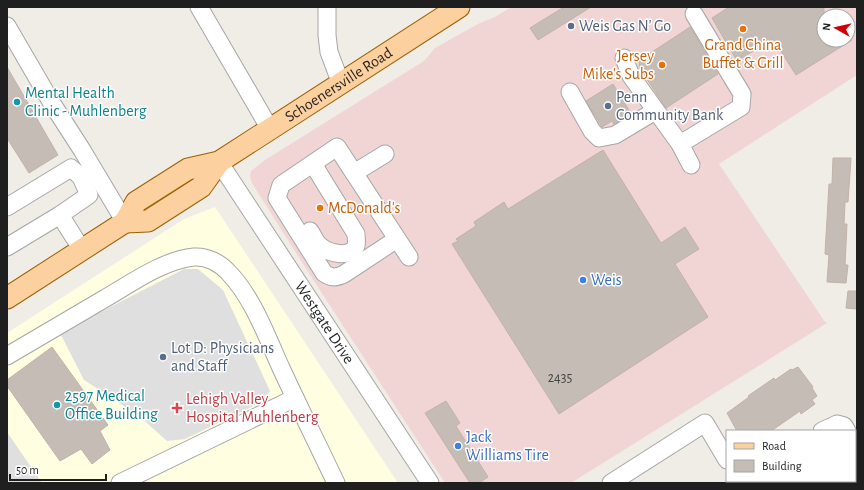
<svg xmlns="http://www.w3.org/2000/svg" width="864" height="490" viewBox="0 0 864 490" font-family="'Alegreya Sans',sans-serif">
<style>
.commercial{fill:#f1d5d5;fill-rule:evenodd}
.education{fill:#fffee0}
.parking{fill:#dfdfdf}
.building{fill:#c5bcb5;stroke:#c2b2a8}
.lines{fill:none;stroke-linecap:round;stroke-linejoin:round}
.minor-casing{stroke:#a6a6a6;stroke-width:19}
.major-casing{stroke:#9a6100;stroke-width:23}
.minor{stroke:#fff;stroke-width:17}
.major{stroke:#fcd09f;stroke-width:21}
.service-dot{fill:#5c6f8a;stroke:#fff;stroke-width:1.5}
.food-dot{fill:#e8710a;stroke:#fff;stroke-width:1.5}
.culture-dot{fill:#0f9aa8;stroke:#fff;stroke-width:1.5}
.shop-dot{fill:#3f7fe0;stroke:#fff;stroke-width:1.5}
.health-dot{fill:#e0444e;stroke:#fff;stroke-width:1.5}
.labels{text-anchor:middle;dominant-baseline:central;stroke-width:3;stroke-linejoin:round;paint-order:stroke}
.number-label{font-size:14px;fill:#484644}
.service-label{font-size:16px;fill:#4e5e75;stroke:#fff;text-anchor:start}
.food-label{font-size:16px;fill:#c56008;stroke:#fff}
.street-label{font-size:16px;fill:#1f1f1f;stroke:#fff}
.culture-label{font-size:16px;fill:#0d838f;stroke:#fff;text-anchor:start}
.shop-label{font-size:16px;fill:#366cbe;stroke:#fff;text-anchor:start}
.health-label{font-size:16px;fill:#be3a42;stroke:#fff;text-anchor:start}
</style>
<rect width="100%" height="100%" fill="#f0ece6"/>
<!-- commercial -->
<path class="commercial" d="M511,7H857V75L719,164L825,322L827,323L571,483H445L303,264L252,183L250,177L251,171L265,160L424,61L435,48L478,24L495,17ZM824,16H848V40H824Z"/>
<!-- education -->
<path class="education" d="M215,207L398,483H7V333L184,219Z"/>
<!-- parking -->
<path class="parking" d="M184,269H198L223,290L270,391L264,401L185,439L167,441L139,416L84,380L60,333Z
M7,432L42,483H7Z"/>
<!-- building -->
<path class="building" d="M564,7H591L538,40L530,28Z
M729,7H824V40H852L796,75L773,39L737,61L712,18Z
M690,27L718,74L666,108L639,67L640,60Z
M7,67L58,155L29,173L7,138Z
M613,84L629,110L623,114L625,117L614,124L612,121L602,127L586,101Z
M603,150L661,243L685,227L699,249L675,264L708,317L559,414L452,244L458,241L456,239L476,226L474,222L504,202L508,209Z
M833,158H851L848,202H845L844,224H847L845,265H848L846,283L827,282L829,255L825,254L829,184H832Z
M848,291H857V309L846,308Z
M52,347L108,425L100,431L110,450L92,464L81,449L60,461L7,386V380Z
M798,367L813,387L812,388L817,396L812,400L815,404L801,414L800,411L771,431H737L727,413L749,397L748,396L774,378L775,380L791,369L792,370Z
M446,401L460,423L456,426L488,477L479,483H470L425,413Z"/>
<g class="lines">
<!-- minor casing -->
<g class="minor-casing">
<g id="minor">
<path d="M199,7L270,129"/>
<path d="M327,7V35L329,52L341,84"/>
<path d="M7,26L53,105L82,150L125,222"/>
<path d="M624,58L631,76L680,144L691,165"/>
<path d="M570,92L592,131L599,138L615,135L655,111"/>
<path d="M680,144L741,107L742,94L694,14"/>
<path d="M385,154L354,173L409,257"/>
<path id="s1" d="M219,162L430,483"/>
<path d="M354,173L337,147L281,185L277,198L324,273C331,278 336,278 344,274L397,239"/>
<path d="M7,207L71,168L81,177L90,171"/>
<path d="M60,215L82,250"/>
<path d="M310,231C313,236 316,243 320,246C328,253 350,259 356,246C357,243 356,237 356,234L313,164"/>
<path d="M7,247L60,215L89,195L81,177"/>
<path d="M7,356C39,337 72,318 104,299C130,284 163,260 194,257C207,256 220,263 229,273C253,298 267,337 281,368C299,407 318,445 336,483"/>
<path d="M822,431L837,424L844,426L847,431"/>
<path d="M855,444L857,447"/>
<path d="M855,471L857,470"/>
<path d="M740,481L742,483"/>
<path d="M120,483L295,398"/>
<path d="M611,483L705,423L727,460"/>
<path d="M837,483L840,481"/>
</g>
</g>
<!-- major casing -->
<g class="major-casing">
<g id="major">
<path d="M125,222L148,221L201,187L219,162"/>
<path id="s2" d="M7,298L125,222L136,202L188,169L219,162L459,7"/>
</g>
</g>
<!-- minor -->
<use href="#minor" class="minor"/>
<!-- major -->
<use href="#major" class="major"/>
</g>
<!-- markers -->
<g class="service-dot">
<circle cx="571" cy="26" r="4"/>
<circle cx="608" cy="106" r="4"/>
<circle cx="163" cy="357" r="4"/>
</g>
<g class="food-dot">
<circle cx="743" cy="29" r="4"/>
<circle cx="662" cy="65" r="4"/>
<circle cx="320" cy="208" r="4"/>
</g>
<g class="culture-dot">
<circle cx="17" cy="102" r="4"/>
<circle cx="57" cy="405" r="4"/>
</g>
<g class="shop-dot">
<circle cx="583" cy="280" r="4"/>
<circle cx="458" cy="446" r="4"/>
</g>
<path class="health-dot" d="M175 402h4v4h4v4h-4v4h-4v-4h-4v-4h4z"/>
<g class="labels">
<!-- number labels -->
<g class="number-label">
<text x="560" y="378">2435</text>
</g>
<!-- service labels -->
<g class="service-label">
<text x="579" y="26">Weis Gas N' Go</text>
<text x="616" y="97">Penn<tspan x="616" dy="18">Community Bank</tspan></text>
<text x="171" y="348">Lot D: Physicians<tspan x="171" dy="18">and Staff</tspan></text>
</g>
<!-- food labels -->
<g class="food-label">
<text x="743" y="45">Grand China<tspan x="743" dy="18">Buffet &amp; Grill</tspan></text>
<text x="654" y="56" text-anchor="end">Jersey<tspan x="654" dy="18">Mike's Subs</tspan></text>
<text x="328" y="208" text-anchor="start">McDonald's</text>
</g>
<!-- street labels -->
<g class="street-label">
<text stroke="none"><textPath href="#s2" startOffset="399">Schoenersville Road</textPath></text>
<text stroke="none"><textPath href="#s1" startOffset="192">Westgate Drive</textPath></text>
</g>
<!-- culture labels -->
<g class="culture-label">
<text x="25" y="93">Mental Health<tspan x="25" dy="18">Clinic - Muhlenberg</tspan></text>
<text x="65" y="396">2597 Medical<tspan x="65" dy="18">Office Building</tspan></text>
</g>
<!-- shop labels -->
<g class="shop-label">
<text x="591" y="280">Weis</text>
<text x="466" y="437">Jack<tspan x="466" dy="18">Williams Tire</tspan></text>
</g>
<!-- health labels -->
<g class="health-label">
<text x="186" y="399">Lehigh Valley<tspan x="186" dy="18">Hospital Muhlenberg</tspan></text>
</g>
</g>
<!-- border -->
<rect width="864" height="490" fill="none" stroke="#1f1f1f" stroke-width="16"/>
<!-- legend -->
<rect x="726" y="430" width="130" height="52" fill="#ffffff" stroke="#a5a5a5"/>
<rect x="734" y="443" width="20" height="6" fill="#fcd09f" stroke="#a5a5a5"/>
<text x="762" y="450" font-size="12" fill="#1f1f1f">Road</text>
<rect x="734" y="460" width="20" height="12" fill="#c5bcb5" stroke="#a5a5a5"/>
<text x="762" y="470" font-size="12" fill="#1f1f1f">Building</text>
<!-- north arrow -->
<g transform="translate(836 28) rotate(278)"><circle r="19" fill="#ffffff" stroke="#a5a5a5"/>
<path d="M0-3L7 15L0 10L-7 15Z" fill="#ce0109"/>
<text y="-6" font-size="11" font-weight="bold" text-anchor="middle" fill="#1f1f1f">N</text>
</g>
<!-- scale -->
<path d="M10 474v6h96v-6" fill="none" stroke="#1f1f1f" stroke-width="2"/>
<text x="16" y="474" font-size="12" fill="#1f1f1f" stroke="#ffffff" stroke-width="3" paint-order="stroke">50 m</text>
</svg>
